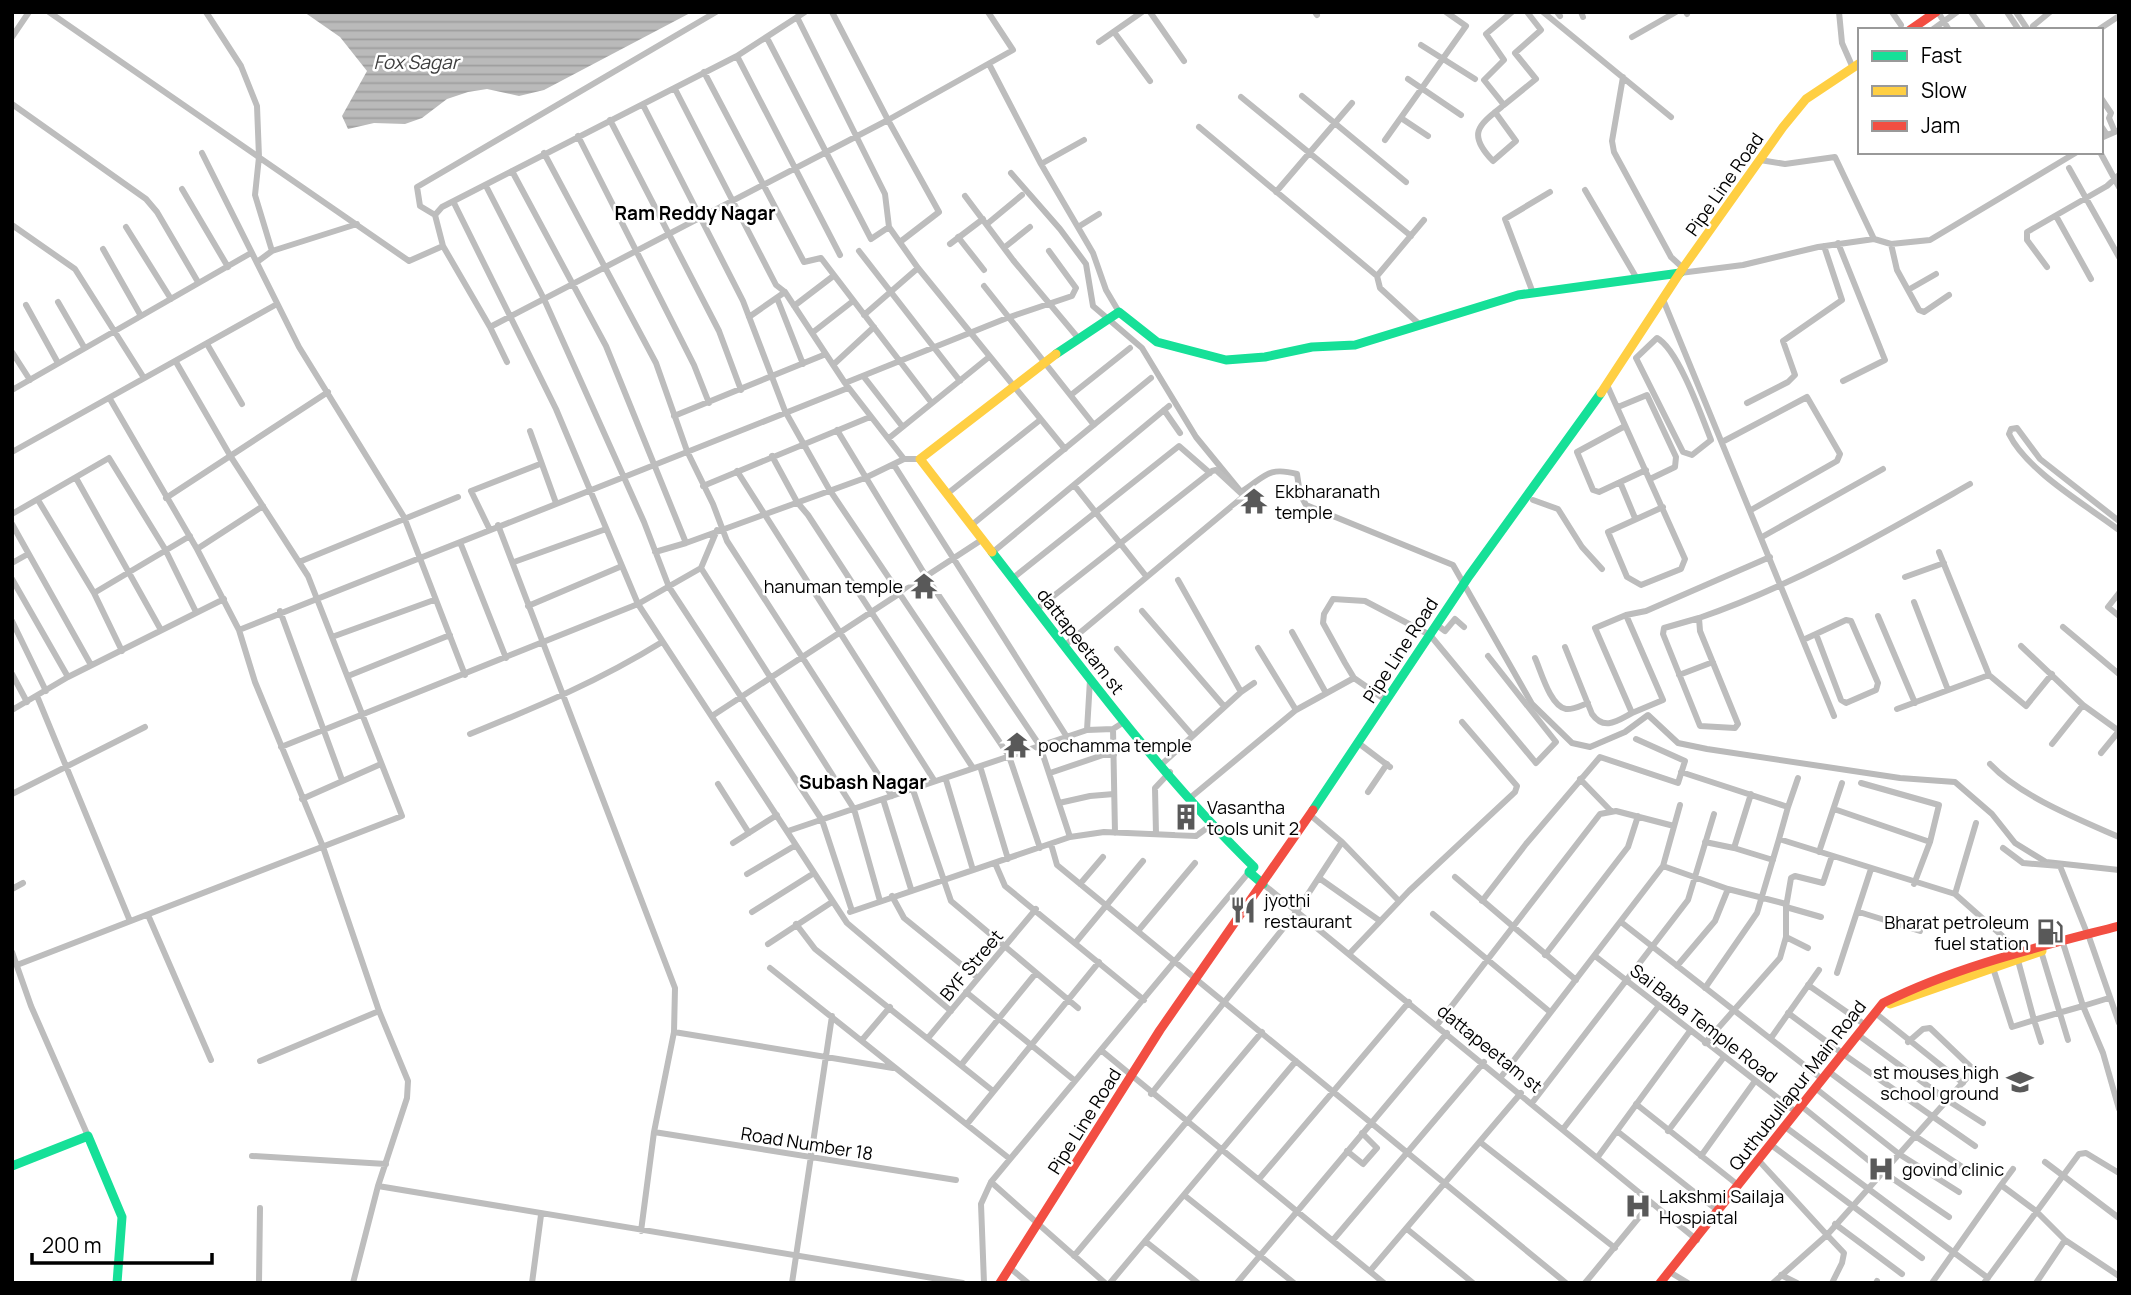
<svg xmlns="http://www.w3.org/2000/svg" width="2131" height="1295" viewBox="0 0 2131 1295" font-family="Manrope,sans-serif">
<style>
.water{fill:url(#water-rules)}
.lines{fill:none;stroke-linecap:round;stroke-linejoin:round}
.canal{stroke:#bababa;stroke-width:6}
.street{stroke:#bdbdbd;stroke-width:6}
.fast{stroke:#16e098;stroke-width:9}
.slow{stroke:#ffcf43;stroke-width:9}
.jam{stroke:#f24e42;stroke-width:9}
.labels{text-anchor:middle;dominant-baseline:central;stroke-width:5;stroke-linejoin:round;paint-order:stroke}
.street-label{font-size:18px;fill:#000;stroke:#fff}
.poi-label{font-size:18px;fill:#000;stroke:#fff;text-anchor:start}
.water-label{font-size:19px;font-style:italic;fill:#3e3e3e;stroke:#fff}
.neighbourhood-label{font-size:19px;font-weight:bold;fill:#000;stroke:#fff}
</style>
<defs>
<pattern id="water-rules" width="6" height="5" patternUnits="userSpaceOnUse" patternTransform="scale(1.75)"><rect width="6" height="5" fill="#bababa"/><path d="M0 2.5h6" fill="none" stroke="#9e9e9e"/></pattern>
</defs>
<rect width="100%" height="100%" fill="#fff"/>
<!-- water -->
<path class="water" d="M304,12H692L544,90L519,96L487,89L468,92L447,99L422,118L405,124L374,123L348,129L342,116L367,71L340,37Z"/>
<g class="lines">
<!-- canal -->
<path class="canal" d="M1011,173L1060,229L1086,264L1093,306L1142,348L1196,437L1241,492C1265,477 1267,466 1297,474L1300,494L1306,505L1453,565L1532,704L1572,743L1590,747L1625,732L1648,715L1678,743L1707,749L1900,778L1955,782L1992,814L2015,843L2046,862L2119,870"/>
<!-- street -->
<path class="street" d="M49,12L409,261L443,246
M206,12L241,66L257,106L259,157L255,195L272,251
M805,12L737,56L442,207L435,215L443,246L490,327L888,120L832,12
M1150,12L1184,61
M1315,12L1317,15
M1543,12L1671,117
M1557,12L1560,16
M1581,12L1583,17
M1686,12L1687,14
M1839,12L1842,43L1853,68
M1892,12L1901,25
M1938,12L1949,30
M1971,12L1984,30
M2007,12L2019,30
M2016,12L2028,30
M797,17L885,194L889,227L918,268L1065,449
M2033,26L2050,12
M1932,30L1957,12
M2098,30L2119,16
M1114,32L1150,81
M12,37L29,12
M1632,37L1676,12
M767,38L871,239L889,227
M1099,42L1142,12
M1421,45L1475,79
M737,56L840,255
M989,64L1041,164L1093,253L1106,290L1119,312
M704,72L804,262L821,258L931,402
M1623,77L1612,141L1614,152L1671,257L1683,268
M1408,79L1461,115
M675,89L776,285L785,292L845,383L904,459H920
M1302,96L1406,182
M1241,97L1411,236
M2101,98L2111,113L2109,118L2115,132
M12,104L146,199L157,212L198,282
M643,105L743,301L785,411L829,489L1009,756L1040,848
M1504,105L1536,79L1515,53L1541,30L1527,12
M1495,112L1516,141L1493,161C1466,133 1479,125 1504,105L1484,80L1504,60L1486,34L1512,12
M1401,118L1428,136
M610,120L719,331L741,390
M2101,126L2107,135
M1199,127L1377,276L1380,288L1419,324
M578,136L694,365L709,403
M2101,138L2117,131
M1385,140L1466,26L1446,12
M2100,152L2119,187
M202,153L299,347L404,517L465,675
M544,153L656,363L687,451L713,504L727,541L892,796
M1760,160L1785,164L1835,157L1874,239
M1041,164L1084,140
M2069,168L2119,257
M512,171L606,346L686,543L865,478L904,459
M486,186L544,299L644,522L669,587L822,820L852,911
M182,189L228,267
M1585,190L1636,277
M1276,192L1352,103
M965,196L1013,260L1079,339
M454,203L556,409L638,604L847,923L951,1011
M435,215L420,206L417,187L716,12
M2056,216L2091,279
M987,224L1022,195
M12,225L75,269L144,378
M126,227L171,299
M1078,227L1099,214
M958,237L984,270
M900,242L939,212L888,120L1013,50L988,12
M1838,243L1885,360L1843,381
M950,244L983,219
M1891,244L1897,270L1919,310L1924,312L1949,295
M1005,247L1030,227
M103,249L141,316
M859,251L960,381
M257,262L272,251L357,224
M2047,267L2027,240V232L2107,186L2119,175
M1680,273L1743,265L1818,247L1874,239L1891,244L1930,240L2077,152
M1377,276L1424,220
M984,286L1094,425
M1908,290L1936,274
M1533,293L1505,219L1550,192
M777,298L803,364
M58,302L84,347
M1664,302L1834,716
M26,305L58,363
M794,306L832,277
M864,315L918,268
M749,317L785,292
M490,327L507,362
M812,333L853,301
M1657,338C1678,349 1702,417 1711,440L1692,455L1683,452L1636,358Z
M207,344L242,404
M12,352L30,380
M833,365L874,327
M864,377L902,426
M845,383L1007,318L1072,296L1076,288L1049,251
M1607,385L1685,559L1681,569L1641,585L1627,577L1608,532L1663,507
M12,390L251,253
M1071,395L1130,348
M110,399L197,549L239,630L255,682L323,847L379,1011L408,1081L407,1098L378,1186L353,1283
M1747,403L1788,382L1795,375L1783,341L1842,300L1824,246
M1618,407L1647,395L1676,457L1675,467L1650,479
M1164,410L1180,433
M674,416L826,354
M1625,426L1577,452L1593,490L1599,492L1646,470
M837,430L927,578L1040,746L1070,837
M530,431L556,503
M889,438L989,357
M1722,442L1807,397L1840,454L1837,461L1751,510
M12,452L277,304
M772,456L797,502L808,515L973,768
M894,465L1067,737
M737,471L934,780
M76,478L161,630
M1620,482L1635,518
M1074,485L1146,576
M703,486L870,417
M947,494L1040,420
M166,498L328,392
M38,500L94,593L122,651
M1533,500L1558,509L1582,547L1602,569
M12,514L109,458L165,549L196,612
M2119,521L2040,459L2017,428L2011,429L2009,434C2027,471 2086,505 2119,530
M12,524L91,665
M973,524L1151,378
M498,525L675,988L674,1032L654,1132L641,1231
M489,528L471,491L540,464
M1762,537L1883,469
M460,542L506,658
M197,549L263,506
M655,552L686,543
M993,552L1169,406
M1939,552L1989,675L2026,706L2052,674
M299,562L458,497
M514,562L606,529
M12,563L28,554
M701,568L854,809L880,901
M1905,577L1944,563
M1013,578L1179,446L1210,473
M12,579L68,677
M94,593L190,536
M2119,593L2108,607L2119,616
M1914,602L1948,690
M528,606L622,566
M1037,609L1212,471L1216,470L1244,496L1064,646
M280,611L342,780
M1142,611L1223,705
M1626,615L1595,628L1632,713L1663,700L1626,615L1646,611L1770,557
M1878,616L1915,703
M1699,618L1664,628L1663,634L1700,726L1735,728L1738,724L1700,631L1699,618C1795,585 1882,534 1970,484
M12,621L46,691
M1437,625L1445,631L1455,619L1464,627
M2063,627L2119,674
M239,630L848,388
M1292,632L1326,693
M332,637L434,600
M1803,640L1846,620L1851,621L1878,683L1876,690L1846,703L1841,700L1816,634
M2021,646L2083,705L2119,731
M1565,647L1592,714C1604,731 1617,721 1632,713
M1258,648L1296,710
M1117,649L1192,735
M1535,658C1541,671 1550,706 1566,709C1573,710 1582,705 1588,703
M12,674L27,702
M1679,675L1713,662
M348,676L450,635
M1241,692L1254,683
M37,696L130,921
M1387,701L1354,678L1345,663L1323,623L1324,614L1333,599L1365,601L1430,635L1536,763L1556,742L1488,656
M1897,709L1989,675
M12,710L68,677L224,599
M712,716L983,539
M1113,729L1115,833
M1087,730L1090,680
M470,734C537,707 601,680 662,642
M1357,742L1390,767
M2052,744L2083,705
M281,747L638,604L701,568L717,530
M2101,753L2119,731
M1162,764L1241,692L1178,580
M1990,764C2020,796 2078,819 2119,837
M980,766L1008,859
M1681,772L1788,807L1779,839L1955,894L1976,823
M1050,773L1103,755H1114
M1580,779L1610,810
M946,780L973,870
M718,784L749,833
M913,790L951,901L1078,1008
M1368,792L1387,764
M12,794L145,727
M1190,798L1296,710L1354,678
M302,799L381,764
M883,799L911,889
M1059,803L1090,796L1114,794
M1788,807L1798,778
M1834,809L1930,842L1939,805L1861,783
M1309,814L1342,842L1399,901
M788,831L1087,730L1113,729L1124,722
M1156,834L1155,788L1170,772
M1705,842L1734,848L1751,794
M733,843L777,815
M1051,844L1057,865L1566,1283
M1734,848L1773,860
M2003,848L2023,863L2060,866L2087,933
M1819,852L1842,783
M995,863L1005,886L1144,1000
M1663,866L1728,889
M747,874L796,845
M1455,877L1576,980
M1319,878L1380,921
M1080,884L1103,857
M1263,884L1697,1240
M1914,884L1930,842
M12,889L23,883
M1955,894L2008,941L2016,953L2034,1020L2083,1006L2062,940
M892,896L904,918L978,978
M1482,901L1526,844L1600,757L1678,783L1685,761L1636,739
M1786,907L1821,917
M752,912L814,873
M850,912L1070,837L1104,832L1196,836L1211,825
M1859,912L1920,931
M1433,914L1550,1012
M148,915L211,1060
M1621,922L1822,1079
M796,924L815,949L993,1091
M1138,931L1195,863
M1786,937L1808,948
M2089,937L2119,1023
M1076,942L1143,861
M768,944L832,902
M2041,951L2068,1040
M12,952L31,1006L88,1136
M1350,953L1409,891L1515,792L1517,786L1462,722
M1545,955L1628,847L1638,816
M1595,956L1796,1112
M17,965L402,816L308,576L231,457L176,362
M1677,966L1715,921L1728,889L1786,904
M770,968L1010,1159
M1993,968L2012,1027L2034,1020L2041,1042
M1837,973L1871,869
M1808,985L1864,1024
M1705,988L1757,913L1779,839
M966,992L1074,1080
M2109,998L2083,1006L2103,1053L2119,1109
M1788,1013L1842,1053
M1879,1016L1963,1083
M1437,1025L1600,814L1616,811L1674,826
M674,1032L893,1068
M1861,1037L1947,1100L1983,1123
M928,1038L1036,909
M1771,1038L1819,970
M862,1040L890,1007
M1705,1043L1780,958L1786,937V907L1791,878L1795,876L1823,883L1832,856
M1102,1051L1384,1283
M1846,1056L1975,1146
M260,1061L379,1011
M961,1065L1036,973
M1832,1074L1915,1136L1970,1172
M1501,1077L1663,866L1680,805
M1819,1091L1899,1154L1959,1192
M1151,1094L1297,911L1342,842
M1532,1103L1688,900L1714,814
M1636,1104L1738,1185
M1805,1109L1883,1172L1949,1217
M967,1124L1099,962
M1563,1129L1658,1007
M1788,1129L1988,1278
M1617,1131L1717,1210
M1668,1131L1724,1057
M654,1132L956,1180
M1480,1142L1615,1248
M1774,1147L1922,1258
M1347,1151L1363,1164L1377,1148L1362,1133
M252,1156L386,1164
M1701,1156L1755,1081
M1597,1158L1690,1031
M2045,1162L2119,1218
M1761,1163L1827,1235L1773,1283
M1259,1179L1409,1002
M991,1182L1105,1283
M2001,1185L2013,1169
M378,1186L963,1283
M1184,1195L1294,1283
M1835,1224L1902,1274
M1407,1229L1473,1283
M1333,1240L1484,1062
M1145,1241L1198,1283
M1074,1256L1262,1032
M1010,1268L1028,1283
M1370,1271L1521,1093
M1673,1274L1688,1283
M1781,1275L1797,1283
M259,1283L260,1208
M532,1283L541,1215
M792,1283L832,1016
M984,1283L981,1204L991,1182L1249,872
M1110,1283L1296,1061
M1237,1283L1447,1033
M1585,1283L1650,1204
M1832,1283L1842,1263L1844,1253L1827,1235L1974,1070L1930,1028L1923,1029L1908,1042
M1876,1283L1877,1281
M1932,1283L2001,1185L2036,1211L2065,1240L2119,1276
M1984,1283L2079,1154L2086,1153L2119,1173
M2036,1283L2065,1240"/>
<!-- fast -->
<path class="fast" d="M1056,354L1119,312L1157,342L1226,360L1265,357L1312,347L1355,345L1518,295L1680,273
M992,552C1076,660 1156,771 1254,867L1249,872L1263,884
M1313,810L1469,576L1601,393
M12,1166L88,1136L122,1217L117,1283"/>
<!-- slow -->
<path class="slow" d="M1601,393L1683,268L1783,127L1806,99L1860,63
M992,552L920,459L1056,354
M1890,1004L2042,951"/>
<!-- jam -->
<path class="jam" d="M1910,30L1936,12
M1000,1283L1160,1030L1313,810
M1660,1283L1883,1003C1957,966 2039,947 2119,926"/>
</g>
<!-- icons -->
<defs>
<g id="temple-bare" transform="scale(2.1)"><path d="M0-6L5-2H3V0L6.5 2.5H4V6H1.5V3h-3V6H-4V2.5H-6.5L-3 0V-2H-5Z" fill="#595959" stroke="#fff" stroke-width="2.5" paint-order="stroke"/></g>
<g id="building-bare" transform="scale(2.1)"><path d="M-4-6H4V6H1V3H-1V6H-4ZM-2.5-4.3h1.7v1.8h-1.7ZM.8-4.3h1.7v1.8H.8ZM-2.5-1h1.7V.8h-1.7ZM.8-1h1.7V.8H.8Z" fill="#595959" stroke="#fff" stroke-width="2.5" paint-order="stroke"/></g>
<g id="restaurant-bare" transform="scale(2.1)"><path d="M-5-6h1v4h1v-4h1v4h1v-4h1v5L-1.5 .5V6h-2V.5L-5-1ZM5-6V6H3V1.5H1.5Q1.5-4 5-6Z" fill="#595959" stroke="#fff" stroke-width="2.5" paint-order="stroke"/></g>
<g id="fuel-bare" transform="scale(2.1)"><path d="M-5.5-6h7V0h2V4h1.3V-2.5L3-4.5l.8-.8L6-3V5H2.5V1h-1V6h-7ZM-4.2-4.7v3.2H.2V-4.7Z" fill="#595959" stroke="#fff" stroke-width="2.5" paint-order="stroke"/></g>
<g id="school-bare" transform="scale(2.1)"><path d="M0-5L7-2L0 1L-7-2ZM-4 1L0 2.5L4 1V4Q0 6-4 4Z" fill="#595959" stroke="#fff" stroke-width="2.5" paint-order="stroke"/></g>
<g id="hospital-bare" transform="scale(2.1)"><path d="M-5-5h3v3.5h4V-5h3V5h-3V1.5h-4V5h-3Z" fill="#595959" stroke="#fff" stroke-width="2.5" paint-order="stroke"/></g>
</defs>
<g fill-rule="evenodd">
<use href="#temple-bare" x="1254" y="501"/>
<use href="#temple-bare" x="924" y="586"/>
<use href="#temple-bare" x="1017" y="745"/>
<use href="#building-bare" x="1186" y="817"/>
<use href="#restaurant-bare" x="1243" y="910"/>
<use href="#fuel-bare" x="2050" y="932"/>
<use href="#school-bare" x="2020" y="1082"/>
<use href="#hospital-bare" x="1881" y="1169"/>
<use href="#hospital-bare" x="1638" y="1206"/>
</g>
<g class="labels">
<!-- street labels -->
<g class="street-label">
<text transform="translate(1724 184) rotate(-55)">Pipe Line Road</text>
<text transform="translate(1081 641) rotate(52)">dattapeetam st</text>
<text transform="translate(1400 650) rotate(-57)">Pipe Line Road</text>
<text transform="translate(971 965) rotate(-50)">BYF Street</text>
<text transform="translate(1704 1023) rotate(38)">Sai Baba Temple Road</text>
<text transform="translate(1490 1048) rotate(39)">dattapeetam st</text>
<text transform="translate(1797 1085) rotate(-52)">Quthubullapur Main Road</text>
<text transform="translate(1084 1121) rotate(-58)">Pipe Line Road</text>
<text transform="translate(807 1143) rotate(9)">Road Number 18</text>
</g>
<!-- poi labels -->
<g class="poi-label">
<text x="1275" y="491">Ekbharanath<tspan x="1275" dy="21">temple</tspan></text>
<text x="903" y="586" text-anchor="end">hanuman temple</text>
<text x="1038" y="745">pochamma temple</text>
<text x="1207" y="807">Vasantha<tspan x="1207" dy="21">tools unit 2</tspan></text>
<text x="1264" y="900">jyothi<tspan x="1264" dy="21">restaurant</tspan></text>
<text x="2029" y="922" text-anchor="end">Bharat petroleum<tspan x="2029" dy="21">fuel station</tspan></text>
<text x="1999" y="1072" text-anchor="end">st mouses high<tspan x="1999" dy="21">school ground</tspan></text>
<text x="1902" y="1169">govind clinic</text>
<text x="1659" y="1196">Lakshmi Sailaja<tspan x="1659" dy="21">Hospiatal</tspan></text>
</g>
<!-- water labels -->
<g class="water-label">
<text x="416" y="62">Fox Sagar</text>
</g>
<!-- neighbourhood labels -->
<g class="neighbourhood-label">
<text x="695" y="213">Ram Reddy Nagar</text>
<text x="863" y="782">Subash Nagar</text>
</g>
</g>
<!-- border -->
<rect width="2131" height="1295" fill="none" stroke="#000000" stroke-width="28"/>
<!-- legend -->
<rect x="1858" y="28" width="245" height="126" fill="#ffffff" stroke="#999999" stroke-width="2"/>
<rect x="1872" y="51" width="35" height="10" fill="#16e098" stroke="#999999" stroke-width="2"/>
<text x="1921" y="63" font-size="21" fill="#000000">Fast</text>
<rect x="1872" y="86" width="35" height="10" fill="#ffcf43" stroke="#999999" stroke-width="2"/>
<text x="1921" y="98" font-size="21" fill="#000000">Slow</text>
<rect x="1872" y="121" width="35" height="10" fill="#f24e42" stroke="#999999" stroke-width="2"/>
<text x="1921" y="133" font-size="21" fill="#000000">Jam</text>
<!-- scale -->
<path d="M32 1253v10h180v-10" fill="none" stroke="#000000" stroke-width="3.5"/>
<text x="42" y="1253" font-size="21" fill="#000000" stroke="#ffffff" stroke-width="5" paint-order="stroke">200 m</text>
</svg>
